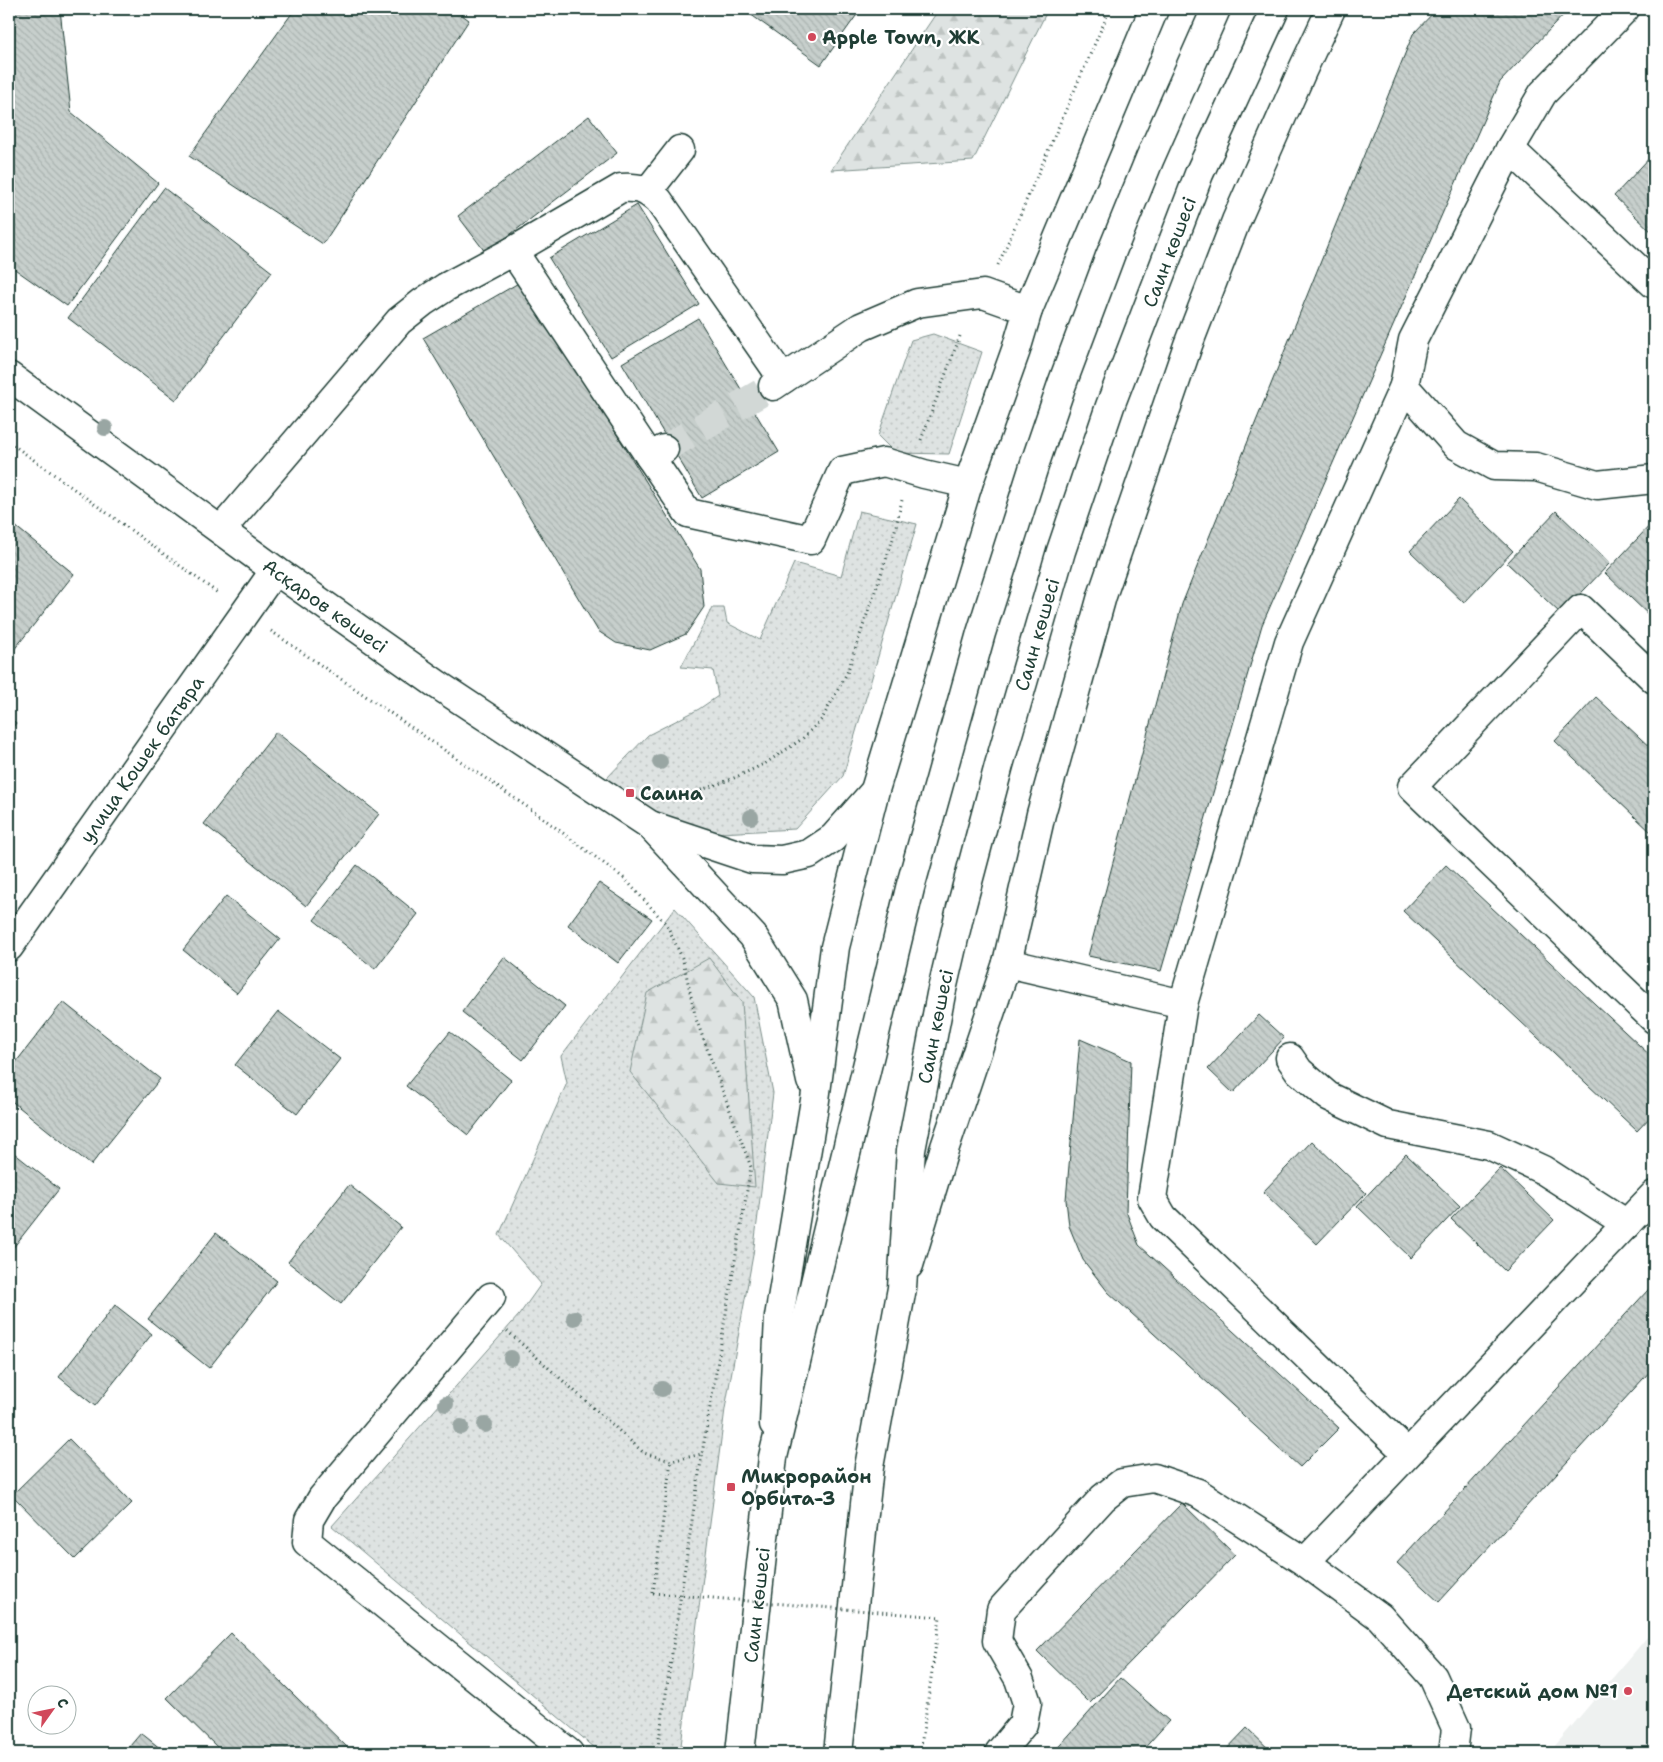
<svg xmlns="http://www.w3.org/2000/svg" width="1663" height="1762" viewBox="0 0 1663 1762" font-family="'Shantell Sans',sans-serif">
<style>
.built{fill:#eef1f0}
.grass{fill:url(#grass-dots);stroke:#7e908b}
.forest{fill:url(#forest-firs);stroke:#7e908b}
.building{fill:url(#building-back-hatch);stroke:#1f3d34}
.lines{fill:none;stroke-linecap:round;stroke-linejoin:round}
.minor-tunnel{stroke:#d2d8d6;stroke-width:28;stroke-dasharray:28 14;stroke-linecap:butt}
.minor-casing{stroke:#1f3d34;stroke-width:31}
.major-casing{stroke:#1f3d34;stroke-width:31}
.path{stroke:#1f3d34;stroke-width:3;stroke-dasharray:1 4;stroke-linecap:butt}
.minor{stroke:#fff;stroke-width:28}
.major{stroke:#fff;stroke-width:28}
.path-bridge{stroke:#1f3d34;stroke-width:3;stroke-dasharray:1 4;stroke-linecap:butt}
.tree{fill:#99a6a3}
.poi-dot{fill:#d1495b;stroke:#fff;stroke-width:2}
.labels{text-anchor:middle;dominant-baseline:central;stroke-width:4.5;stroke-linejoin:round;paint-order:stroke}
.poi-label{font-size:19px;font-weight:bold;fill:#1f3d34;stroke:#fff;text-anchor:start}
.street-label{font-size:19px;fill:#1f3d34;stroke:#fff}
</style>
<defs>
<pattern id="grass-dots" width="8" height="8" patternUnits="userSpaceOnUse" patternTransform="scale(1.25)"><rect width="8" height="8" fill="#dee3e2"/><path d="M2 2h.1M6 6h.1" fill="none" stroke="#bec4c2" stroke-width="1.8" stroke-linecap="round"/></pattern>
<pattern id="forest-firs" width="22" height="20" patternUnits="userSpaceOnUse" patternTransform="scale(1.25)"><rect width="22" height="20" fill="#dee3e2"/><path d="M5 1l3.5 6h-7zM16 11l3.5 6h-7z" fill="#bec4c2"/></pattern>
<pattern id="building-back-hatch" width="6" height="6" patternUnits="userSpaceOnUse" patternTransform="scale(1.25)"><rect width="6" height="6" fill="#c7cfcc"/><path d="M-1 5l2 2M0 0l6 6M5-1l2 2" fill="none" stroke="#aab3b0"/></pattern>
</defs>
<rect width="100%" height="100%" fill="#fff"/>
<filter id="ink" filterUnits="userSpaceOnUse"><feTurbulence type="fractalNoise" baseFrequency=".02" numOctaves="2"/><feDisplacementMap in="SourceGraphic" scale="10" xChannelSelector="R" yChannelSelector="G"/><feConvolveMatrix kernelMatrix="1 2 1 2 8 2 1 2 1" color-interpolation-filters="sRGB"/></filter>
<g filter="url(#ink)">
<!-- built -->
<path class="built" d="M1654,1629V1753H1549Z"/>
<!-- grass -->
<path class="grass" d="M933,334L982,352L949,454L895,453L878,436L911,340Z
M859,511L917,524L843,776L795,829L720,833L655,815L606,779L648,735L699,709L718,696L713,670L681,667L712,608H724L727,623L760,640L794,563L841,576Z
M675,908L754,997L773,1093L753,1255L725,1409L680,1753H601L332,1526L519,1315L541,1284L499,1235L567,1083L561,1056Z"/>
<!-- forest -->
<path class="forest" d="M939,9H1048L973,161L831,170Z
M709,958L742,1002L755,1187L719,1183L630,1072L647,993Z"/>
<!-- building -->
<path class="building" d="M9,9H60L71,112L158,183L67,306L9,265Z
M295,9H454L469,20L323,244L189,156Z
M743,9H861L821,65Z
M1437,9H1569L1500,82L1262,625L1161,971L1088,956L1182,604L1413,34Z
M589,116L617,153L486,253L458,216Z
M1654,153V234L1614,196Z
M164,188L272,272L176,400L68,318Z
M637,205L699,304L611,357L549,258Z
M522,281L700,569L704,607L686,634L650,650L616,643L598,631L423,338Z
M698,318L779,452L702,498L622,363Z
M1459,499L1513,551L1464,603L1410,551Z
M1556,511L1610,563L1561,614L1507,563Z
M9,521L74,574L13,651L9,647Z
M1654,521V620L1605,573Z
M1596,697L1654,751V835L1555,741Z
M9,717L16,723L9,732Z
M276,732L379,814L306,906L204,824Z
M357,865L418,914L375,969L314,920Z
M1446,865L1654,1059V1113L1637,1131L1403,911Z
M599,883L652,919L618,963L568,925Z
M226,896L280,939L237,993L183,950Z
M504,957L565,1006L523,1060L462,1012Z
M63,1002L160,1079L91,1165L9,1099V1071Z
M278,1011L340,1059L297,1114L235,1065Z
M1259,1015L1284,1038L1233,1093L1208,1069Z
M450,1032L511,1080L468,1135L406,1086Z
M1080,1039L1131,1061L1126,1211L1139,1245L1339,1428L1300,1467L1108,1292L1083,1260L1069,1226L1066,1200Z
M1312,1141L1366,1193L1317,1244L1263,1192Z
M9,1149L59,1189L9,1253Z
M1406,1154L1460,1206L1411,1258L1357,1206Z
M1500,1168L1554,1220L1505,1271L1451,1219Z
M349,1185L401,1227L341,1304L288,1262Z
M216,1233L277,1281L209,1368L148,1319Z
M1654,1283V1295L1648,1290Z
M1648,1290L1654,1295V1367L1439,1602L1397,1563Z
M115,1305L152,1334L95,1406L59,1377Z
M69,1439L132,1503L75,1559L12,1495Z
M1182,1503L1235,1555L1090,1703L1037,1651Z
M231,1633L353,1753H223L167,1698Z
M1120,1678L1169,1721L1140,1753H1053Z
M1247,1728L1273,1753H1223Z
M141,1733L166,1753H124Z"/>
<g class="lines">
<!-- minor-tunnel -->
<path class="minor-tunnel" d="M664,449L773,386"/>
<!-- minor casing -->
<g class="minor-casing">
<g id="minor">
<path d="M1510,149L1654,284"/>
<path d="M648,191L680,150"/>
<path d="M513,251L650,457"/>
<path id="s1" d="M9,376L275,570L438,685L650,825L753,936L793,1000L811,1081"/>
<path d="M773,386L861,327L917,303L983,294L1028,310"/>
<path d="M1404,386L1456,445L1494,466L1536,467L1597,485L1654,479"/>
<path d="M664,449L650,457L688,513L811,540L842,471L884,462L924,474L968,484"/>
<path d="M221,530L399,321L423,302L446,287L513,251L621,188C640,187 645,189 659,201L783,379"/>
<path d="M1654,679L1581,609L1412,787L1654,1019"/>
<path d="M653,826L752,859L782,860L809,854L833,838L872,794"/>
<path id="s2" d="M9,947L275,570"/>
<path d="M1007,963L1183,1004"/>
<path d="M1290,1058L1299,1071L1328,1096L1388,1125L1489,1145L1543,1170L1627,1224"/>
<path d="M909,1265L944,1150L1007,963L1041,814L1102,596L1188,345L1236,221L1302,71L1331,9"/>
<path d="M491,1297L322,1498L309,1520L307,1542L569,1753"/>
<path d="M774,1424L779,1317L815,1100L835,947L875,790L968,484L1016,350L1028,310L1154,9"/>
<path d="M1407,1453L1163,1217L1152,1198L1183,1004L1289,642L1404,386L1413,340L1510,149L1543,93L1625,9"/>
<path d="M1305,1562L1654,1195"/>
<path d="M999,1753L1023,1724L1027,1703L1019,1679L997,1641L1001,1610L1103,1498L1122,1483L1154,1478L1198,1493L1305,1562L1380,1617L1433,1677L1456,1728L1453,1753"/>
</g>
</g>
<!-- major casing -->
<g class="major-casing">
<g id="major">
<path id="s3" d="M740,1753L773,1457L910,888L981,633L1034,466L1062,384L1110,256L1150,158L1216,9"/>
<path id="s4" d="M838,1753L869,1467L902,1288L911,1150L941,994L961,908L999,765L1061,551L1110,406L1199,174L1275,9"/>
</g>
</g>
<!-- path -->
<path class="path" d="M998,265L1110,9
M921,440L960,336
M9,442L219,594
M271,631L536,813L625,879L667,925L683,960L696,1019L751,1167L702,1454L671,1461L644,1453L505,1329
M672,796L678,797L701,790L732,779L766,763L802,739L822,719L847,673L893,539L902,500
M653,1593L671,1461
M657,1753L702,1454
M920,1753L940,1617"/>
<!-- minor -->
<use href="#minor" class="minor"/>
<!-- major -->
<use href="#major" class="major"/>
<!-- path-bridge -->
<path class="path-bridge" d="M653,1593L940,1617"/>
</g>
<!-- trees -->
<g class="tree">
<circle cx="105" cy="428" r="8"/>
<circle cx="660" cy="762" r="8"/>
<circle cx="751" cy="817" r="8"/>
<circle cx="574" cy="1318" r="8"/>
<circle cx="511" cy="1358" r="8"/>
<circle cx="662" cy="1389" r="8"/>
<circle cx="446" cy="1404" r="8"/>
<circle cx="485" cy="1425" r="8"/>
<circle cx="461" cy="1427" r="8"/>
</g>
</g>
<!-- markers -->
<g class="poi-dot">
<circle cx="812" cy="37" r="5"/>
<rect x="625" y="788" width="10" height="10" rx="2.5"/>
<rect x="726" y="1482" width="10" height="10" rx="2.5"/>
<circle cx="1628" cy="1691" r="5"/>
</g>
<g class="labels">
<!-- poi labels -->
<g class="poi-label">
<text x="822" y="37">Apple Town, ЖК</text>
<text x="640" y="793">Саина</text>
<text x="741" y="1476">Микрорайон<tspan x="741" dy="22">Орбита-3</tspan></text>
<text x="1618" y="1691" text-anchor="end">Детский дом №1</text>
</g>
<!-- street labels -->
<g class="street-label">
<text stroke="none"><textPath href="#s4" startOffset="1544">Саин көшесі</textPath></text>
<text stroke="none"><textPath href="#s1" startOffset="391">Асқаров көшесі</textPath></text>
<text stroke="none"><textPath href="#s4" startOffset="1139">Саин көшесі</textPath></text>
<text stroke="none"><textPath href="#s2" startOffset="230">улица Кошек батыра</textPath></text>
<text stroke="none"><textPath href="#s4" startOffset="734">Саин көшесі</textPath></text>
<text stroke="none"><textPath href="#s3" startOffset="149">Саин көшесі</textPath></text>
</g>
</g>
<!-- margin -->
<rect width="1663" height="1762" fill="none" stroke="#fff" stroke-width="30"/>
<rect x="15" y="15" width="1633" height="1732" fill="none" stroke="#1f3d34" stroke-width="2" filter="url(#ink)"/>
<!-- north arrow -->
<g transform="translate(52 1710) rotate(57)"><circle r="24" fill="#ffffff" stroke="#a5b1ae"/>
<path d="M0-4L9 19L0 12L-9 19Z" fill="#d1495b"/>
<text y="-8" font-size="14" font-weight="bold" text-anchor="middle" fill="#1f3d34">С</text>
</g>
</svg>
